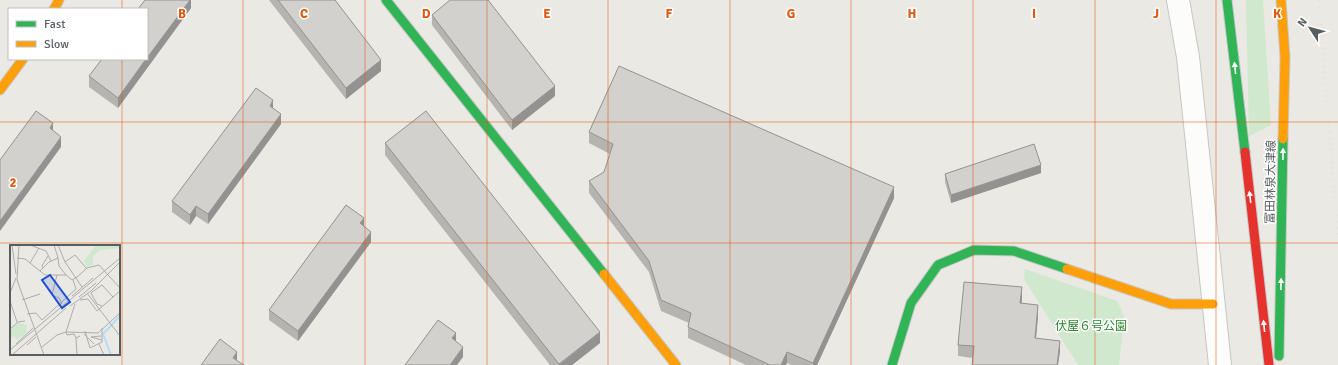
<svg xmlns="http://www.w3.org/2000/svg" width="1338" height="365" viewBox="0 0 1338 365" font-family="Signika,'Noto Sans JP',sans-serif">
<style>
.green{fill:#d0e8cd}
.lines{fill:none;stroke-linecap:round;stroke-linejoin:round}
.street-casing{stroke:#c6c6c5;stroke-width:24}
.fast-casing{stroke:#c7c8c8;stroke-width:11}
.slow-casing{stroke:#c7c8c8;stroke-width:11}
.jam-casing{stroke:#c7c8c8;stroke-width:11}
.street{stroke:#fcfcfb;stroke-width:22}
.fast{stroke:#30b455;stroke-width:9}
.slow{stroke:#ff9f0a;stroke-width:9}
.jam{stroke:#e5322d;stroke-width:9}
.rail{stroke:#e2e2e1;stroke-width:3;stroke-dasharray:1 5;stroke-linecap:butt}
.wall{fill:#b5b4b1}
.shaded-wall{fill:#939290}
.building{fill:#d2d1ce;stroke:#939290}
.oneway{fill:#fff}
.grid{fill:none;stroke:#e15910;stroke-width:1;stroke-opacity:0.55}
.labels{text-anchor:middle;dominant-baseline:central;stroke-width:3;stroke-linejoin:round;paint-order:stroke}
.street-label{font-size:12px;fill:#595e63;stroke:#fff}
.park-label{font-size:12px;fill:#2f8532;stroke:#fff}
.inset-river{fill:none;stroke:#b6dcf7;stroke-width:2}
.inset-road{fill:none;stroke:#acadac;stroke-width:1}
.view{fill:#1d4ed8;fill-opacity:0.15;stroke:#1d4ed8;stroke-width:2}
.inset-edge{fill:none;stroke:#595e63;stroke-width:2}
.grid-label{font-size:13px;text-anchor:middle;font-weight:bold;fill:#e15910;stroke:#fff;stroke-width:3;stroke-linejoin:round;paint-order:stroke}
</style>
<rect width="100%" height="100%" fill="#eae9e4"/>
<!-- green -->
<path class="green" d="M1246,0H1263L1271,125L1249,136Z
M1025,269L1117,301L1124,316L1119,365H1078L1024,279Z"/>
<g class="lines">
<!-- street casing -->
<g class="street-casing">
<path id="street" d="M1178,0L1188,57L1220,365"/>
</g>
<!-- fast casing -->
<g class="fast-casing">
<path id="fast" d="M386,0L604,274
M1227,0L1245,152
M1279,356L1283,139
M892,365L911,303L938,265L974,250L1014,251L1067,269"/>
</g>
<!-- slow casing -->
<g class="slow-casing">
<path id="slow" d="M1281,0L1285,57L1283,139
M54,9L59,0
M0,90L23,59
M1067,269L1171,304H1213
M604,274L676,365"/>
</g>
<!-- jam casing -->
<g class="jam-casing">
<path id="jam" d="M1245,152L1269,365"/>
</g>
<!-- street -->
<use href="#street" class="street"/>
<!-- fast -->
<use href="#fast" class="fast"/>
<!-- slow -->
<use href="#slow" class="slow"/>
<!-- jam -->
<use href="#jam" class="jam"/>
<!-- rail -->
<path class="rail" d="M1319,0L1338,239"/>
</g>
<!-- wall -->
<path class="wall" d="M191,0V8L118,108L89,87V76Z
M269,0H335L381,71L346,99Z
M432,15L555,96L512,130L432,25Z
M273,108L281,124L208,224L196,216L190,225L172,212V201Z
M589,132L894,198L817,365H791L787,363L786,365H746L688,338V327L689,323L661,311L649,272L589,193V181L604,172L610,154L589,143Z
M385,143L600,343L572,365H550L385,155Z
M1041,173L951,203L945,182V174Z
M364,226L371,242L298,341L269,320V310Z
M1022,298V303L1038,316L1036,338L1060,352L973,358L958,356V345Z"/>
<!-- shaded-wall -->
<path class="shaded-wall" d="M190,0H191V8L118,108V98L146,59H147V58Z
M381,60V71L346,99V88Z
M555,86V96L512,130V120Z
M273,100V111L270,106Z
M281,114V124L208,224V214Z
M53,123V133L50,128Z
M61,137V147L0,231V221Z
M1041,165V173L951,203V195Z
M894,187V198L817,365H813V363Z
M196,206V216L190,225V215Z
M364,218V228L360,223Z
M371,232V242L298,341V331Z
M1022,287V298L1020,314V303Z
M1038,305V316L1035,349V338Z
M600,332V343L572,365H559Z
M456,333V343L452,338Z
M1060,341V352L1058,365H1057Z
M463,347V357L457,365H450Z
M237,352V362L233,358Z
M787,352V363L786,365H781Z"/>
<!-- building -->
<path class="building" d="M145,0H190L147,58V9H138Z
M278,0H335L381,60L346,88Z
M450,0H488L555,86L512,120L432,15Z
M102,59H146L118,98L89,76Z
M619,66L894,187L813,363L787,352L781,365H770L688,327L691,313L661,300L649,261L589,181L604,172L613,144L589,132Z
M256,88L273,100L270,106L281,114L208,214L196,206L190,215L172,201Z
M36,111L53,123L50,128L61,137L0,221V160Z
M426,111L600,332L559,364L385,143Z
M1034,144L1041,165L951,195L945,174Z
M346,205L364,218L360,223L371,232L298,331L269,310Z
M964,282L1022,287L1020,303L1038,305L1035,338L1060,341L1057,365H972L974,346L958,345Z
M438,320L456,333L452,338L463,347L450,365H405Z
M220,339L237,352L233,358L244,365H201Z"/>
<!-- one-way arrows -->
<defs><path id="oneway-solid" d="M-6-.8H1V-3.2L6.5 0L1 3.2V.8H-6Z"/></defs>
<g class="oneway">
<use href="#oneway-solid" transform="translate(1235 68) rotate(-96)"/>
<use href="#oneway-solid" transform="translate(1283 154) rotate(-89)"/>
<use href="#oneway-solid" transform="translate(1250 197) rotate(-97)"/>
<use href="#oneway-solid" transform="translate(1281 284) rotate(-89)"/>
<use href="#oneway-solid" transform="translate(1264 326) rotate(-96)"/>
</g>
<!-- grid -->
<path class="grid" d="M122,0V9M243,0V365M365,0V365M487,0V365M608,0V365M730,0V365M851,0V365M973,0V365M1095,0V365M1216,0V365M122,59V365M0,122H1338M0,243H1338"/>
<g class="labels">
<!-- street labels -->
<g class="street-label">
<text transform="translate(1271 182) rotate(-89)">富田林泉大津線</text>
</g>
<!-- park labels -->
<g class="park-label">
<text x="1091" y="326">伏屋６号公園</text>
</g>
</g>
<!-- overview -->
<g transform="translate(10 245)">
<rect width="110" height="110" fill="#eae9e4"/>
<path d="M86,0H110V3L91,5L83,11V20L77,22L74,16ZM8,78L17,80L16,88L7,95L4,91L0,94V85Z" fill="#d0e8cd"/>
<path class="inset-river" d="M101,110L93,89L110,71"/>
<path class="inset-road" d="M2,0L6,29M9,0L7,35L34,110M20,0L36,6L41,16M48,0L55,17L72,42M7,13L15,14L35,30H56L62,35L67,32M48,13L49,21L56,30M55,17L65,10L77,24M20,18L29,3M33,23L32,21L38,11M30,26L39,17L48,13L44,0M47,30L42,50L49,53L52,59M67,32L77,23L89,20L110,43M0,48L6,33M77,48L110,91M62,51L83,33M69,52L86,38M12,55L30,49M70,55L78,54L87,66L110,46M0,56L7,77M65,59L56,87L57,90L64,89L66,93M60,61L81,46L109,18M92,61L87,59L81,48L92,40L103,52M17,69L26,68L32,75L66,44L63,35M0,84L8,77L15,76M75,86L80,103M74,89L84,99M91,91L81,92L92,95M6,99L23,83M89,99L94,110M17,100L26,92M32,102L47,90L56,87L88,88L110,68M80,103L92,97V83M0,105L110,13M2,110L56,63M67,110L66,93L70,91"/>
<path class="view" d="M40,30L60,57L52,63L32,35Z"/>
<rect width="110" height="110" class="inset-edge"/>
</g>
<g class="grid-label">
<text x="182" y="18">B</text>
<text x="304" y="18">C</text>
<text x="426" y="18">D</text>
<text x="547" y="18">E</text>
<text x="669" y="18">F</text>
<text x="791" y="18">G</text>
<text x="912" y="18">H</text>
<text x="1034" y="18">I</text>
<text x="1156" y="18">J</text>
<text x="1277" y="18">K</text>
<text x="13" y="187">2</text>
</g>
<!-- legend -->
<rect x="8" y="8" width="140" height="52" fill="#ffffff" stroke="#bdbfc1"/>
<rect x="16" y="21" width="20" height="6" fill="#30b455" stroke="#bdbfc1"/>
<text x="44" y="28" font-size="12" fill="#595e63">Fast</text>
<rect x="16" y="41" width="20" height="6" fill="#ff9f0a" stroke="#bdbfc1"/>
<text x="44" y="48" font-size="12" fill="#595e63">Slow</text>
<!-- north arrow -->
<g transform="translate(1310 28) rotate(306)" stroke="#ffffff" stroke-width="3" paint-order="stroke">
<path d="M0-3L7 15L0 10L-7 15Z" fill="#595e63"/>
<text y="-6" font-size="11" font-weight="bold" text-anchor="middle" fill="#595e63">N</text>
</g>
</svg>
